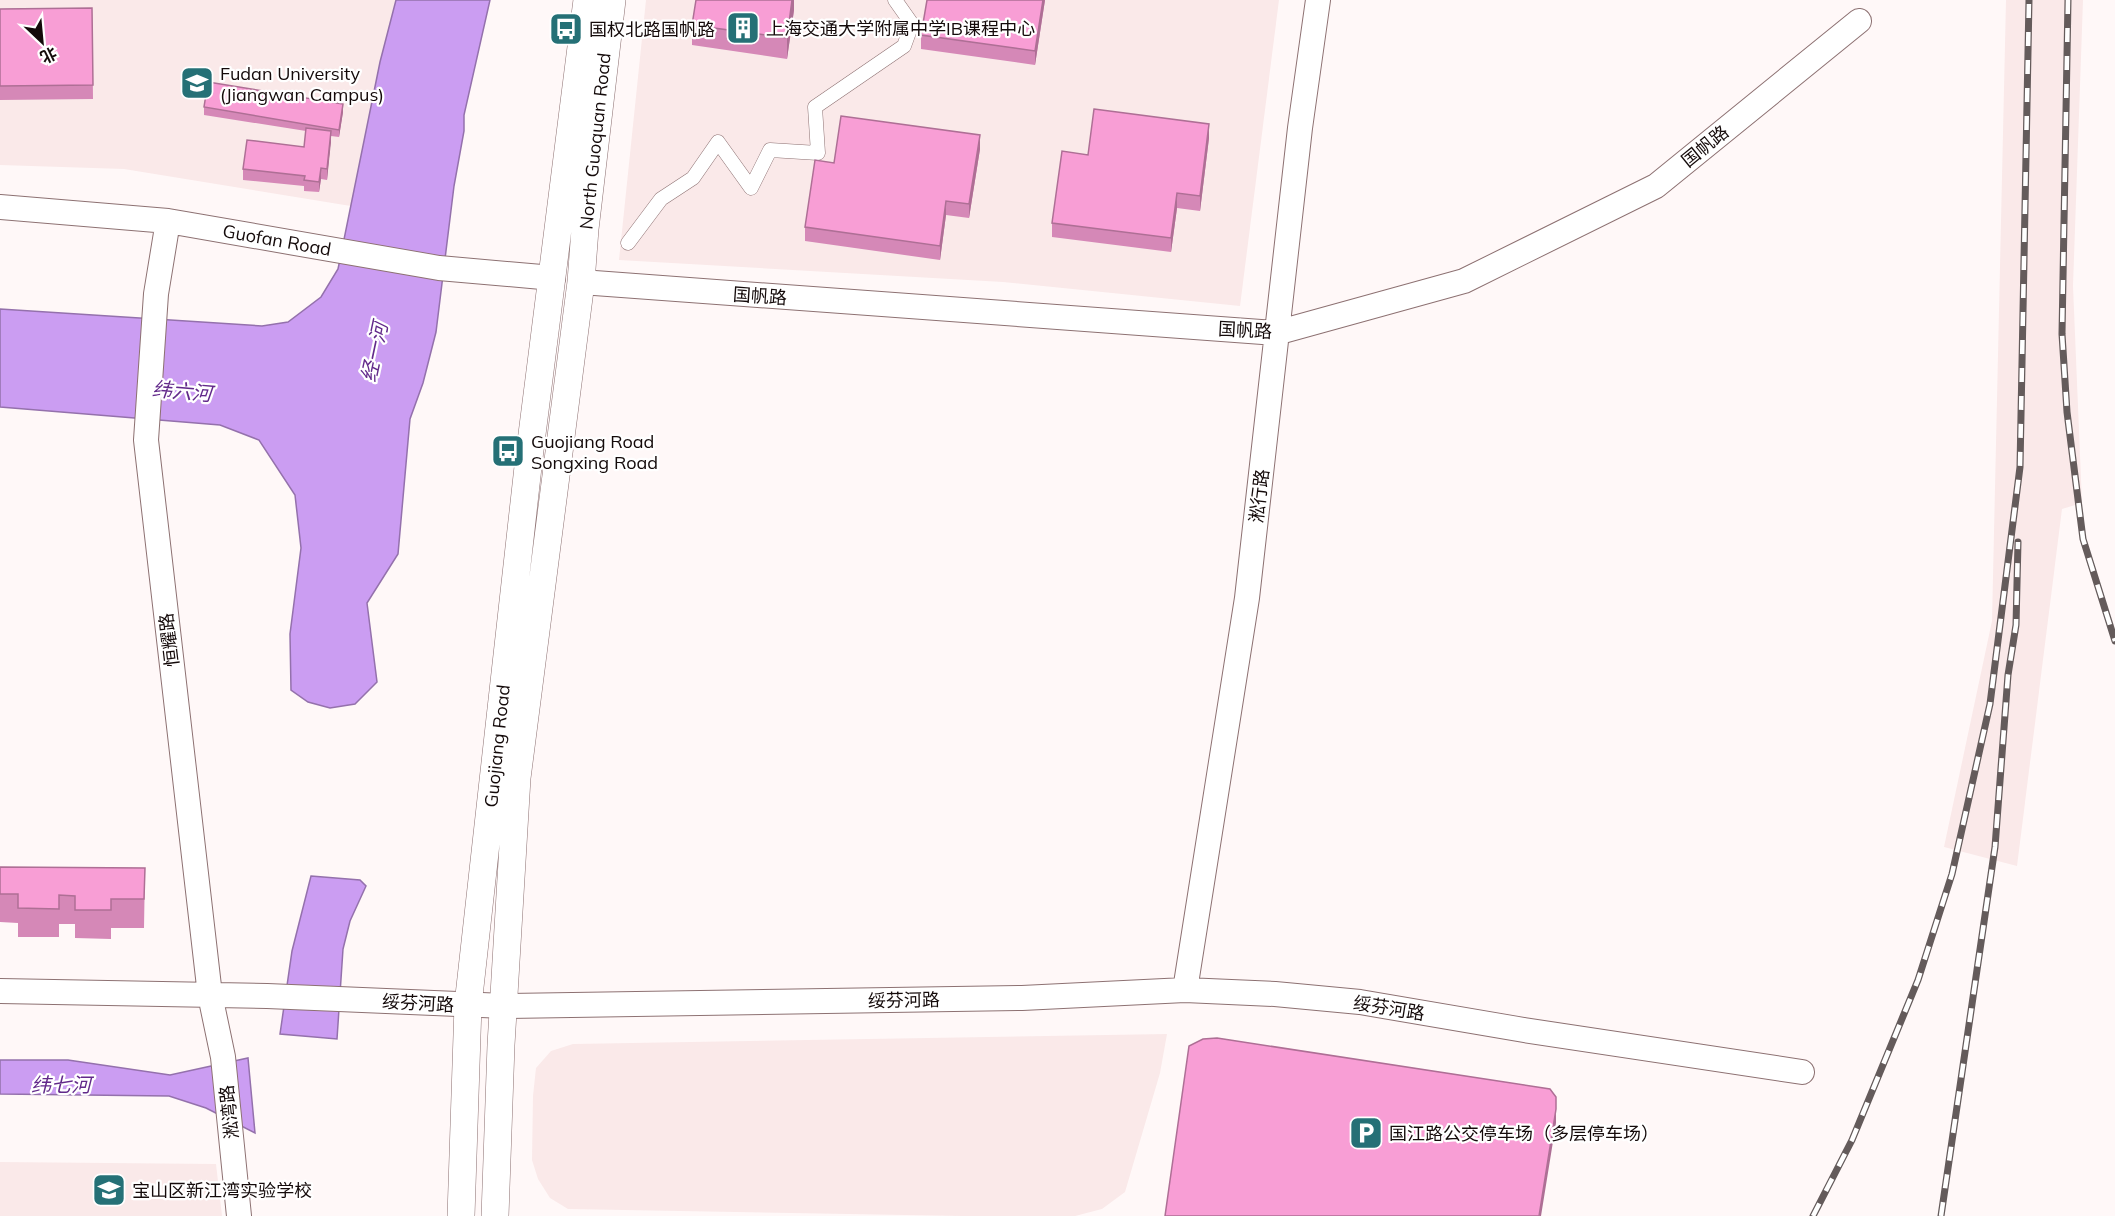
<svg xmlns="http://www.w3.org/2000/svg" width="2115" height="1216" viewBox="0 0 2115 1216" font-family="Mulish,'Noto Sans SC',sans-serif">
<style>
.built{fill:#fae9e9}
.water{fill:#cb9df2;stroke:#9471ac;stroke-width:1.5}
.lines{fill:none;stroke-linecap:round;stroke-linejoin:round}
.pedestrian-casing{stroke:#8d7172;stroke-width:15}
.tertiary-casing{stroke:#8d7172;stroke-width:26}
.secondary-casing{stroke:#8d7172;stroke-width:28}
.pedestrian{stroke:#fff;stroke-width:14}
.tertiary{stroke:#fff;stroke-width:24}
.secondary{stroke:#fff;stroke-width:27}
.rail-casing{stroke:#645b5b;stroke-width:7}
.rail{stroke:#fff;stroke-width:4.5;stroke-dasharray:14;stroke-linecap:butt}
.wall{fill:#d588b7}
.shaded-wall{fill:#ae6f95}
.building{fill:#f89ed5;stroke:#ae6f95;stroke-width:1.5}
.labels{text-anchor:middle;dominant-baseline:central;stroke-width:4.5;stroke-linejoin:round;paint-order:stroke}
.poi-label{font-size:18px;fill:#140a0a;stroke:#fff;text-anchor:start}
.street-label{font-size:18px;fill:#140a0a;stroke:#fff}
.water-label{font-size:20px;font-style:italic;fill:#62298a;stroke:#fff}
</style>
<rect width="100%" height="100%" fill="#fff8f8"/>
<!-- built -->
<path class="built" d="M0,0H414L363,208L124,169L0,165Z
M646,0H1279L1240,306L1003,282L619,260Z
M2006,0H2083L2073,286L2082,503L2062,509L2017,866L1944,847L1992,621Z
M1167,1034L1160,1073L1125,1192L1102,1209L1075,1216H963L568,1209L550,1198L538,1179L532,1160L533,1096L536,1068L551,1051L573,1044Z
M0,1162L216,1164L222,1216H0Z"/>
<!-- water -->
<path class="water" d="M396,0H490L464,115V131L454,186L436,332L423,383L410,419L398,554L367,603L377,682L355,704L330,708L308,702L291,690L290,634L301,548L295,495L259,440L220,425L0,407V309L262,326L288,322L321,297L338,269L380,62Z
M311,876L360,880L366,886L350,921L343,949L337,1039L280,1034L292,951Z
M248,1058L255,1133L206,1108L169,1096L0,1094V1060H68L170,1075Z"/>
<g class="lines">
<!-- pedestrian casing -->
<g class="pedestrian-casing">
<path id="pedestrian" d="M628,243L661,199L693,178L718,142L751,188L770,150L818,153L815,107L904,46L912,24L895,0"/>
</g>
<!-- tertiary casing -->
<g class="tertiary-casing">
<path id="tertiary" d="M0,207L168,221L439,268L553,278
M168,221L156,294L146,440L210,995L223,1057L239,1216
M581,282L1276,333L1464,281L1656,186L1859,21
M1185,990L1247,598L1300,128L1318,0
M0,991L267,996L505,1006L1022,998L1185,990L1275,994L1360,1002L1524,1030L1802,1072"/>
</g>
<!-- secondary casing -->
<g class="secondary-casing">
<path id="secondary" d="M461,1216L468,1005L529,458L587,0
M495,1216L501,1045L517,778L581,282L585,229L612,0"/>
</g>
<!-- pedestrian -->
<use href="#pedestrian" class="pedestrian"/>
<!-- tertiary -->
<use href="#tertiary" class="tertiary"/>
<!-- secondary -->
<use href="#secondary" class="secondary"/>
<!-- rail casing -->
<g class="rail-casing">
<path id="rail" d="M2068,0L2062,334L2067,412L2083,539L2115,641
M1813,1216L1852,1140L1918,980L1952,874L1990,704L2020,467L2029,0
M1941,1216L1995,847L2008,675L2016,625L2018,542"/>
</g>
<!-- rail -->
<use href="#rail" class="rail"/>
</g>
<!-- wall -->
<path class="wall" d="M794,0V10L787,59L692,45V25Z
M1045,0L1035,65L921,49V35Z
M92,8L93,99L0,100V9Z
M204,107L343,112L339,137L331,136L327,180L321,179L319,192L304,191V186L243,180V169L304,147L306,131L204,115Z
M1209,138L1200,211L1177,208L1171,252L1052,237V223L1088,155Z
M980,149L969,218L946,215L940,260L805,241V227L834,163Z
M0,867L145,868L144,928H111V939L75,938V924H59V937H18V923L0,922Z"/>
<!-- shaded-wall -->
<path class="shaded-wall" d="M792,0H794V10L787,59V38Z
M1043,0H1045L1035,65V51Z
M343,104V112L339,137V130Z
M1209,124V138L1200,211V196Z
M331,131V142L327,180V169Z
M980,135V149L969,218V204Z
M321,168V179L319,192V182Z
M1177,193V208L1171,252V238Z
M946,201V215L940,260V246Z
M1556,1109V1123L1541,1216H1539Z"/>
<!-- building -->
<path class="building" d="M696,0H792L787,38L692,25Z
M927,0H1043L1035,51L921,35Z
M92,8L93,85L0,86V9Z
M208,82L343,104L339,130L204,107Z
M1094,109L1209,124L1200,196L1177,193L1171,238L1052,223L1062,151L1088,155Z
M841,116L980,135L969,204L946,201L940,246L805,227L815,160L834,163Z
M306,128L331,131L327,169L321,168L319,182L304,180L305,176L243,169L247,140L304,147Z
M0,867L145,868L144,899H111V910H75V896L59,895V909L18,908V894H0Z
M1217,1038L1550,1089L1556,1097V1109L1539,1216H1165L1189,1046L1203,1039Z"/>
<!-- icons -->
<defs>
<g id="building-square" transform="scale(1.725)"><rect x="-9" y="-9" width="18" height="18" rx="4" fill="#257076" stroke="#fff"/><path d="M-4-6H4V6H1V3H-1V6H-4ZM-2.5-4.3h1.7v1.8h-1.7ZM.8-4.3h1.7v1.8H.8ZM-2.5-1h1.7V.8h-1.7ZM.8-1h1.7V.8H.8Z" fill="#fff"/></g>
<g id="bus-square" transform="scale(1.725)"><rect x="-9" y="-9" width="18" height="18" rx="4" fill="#257076" stroke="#fff"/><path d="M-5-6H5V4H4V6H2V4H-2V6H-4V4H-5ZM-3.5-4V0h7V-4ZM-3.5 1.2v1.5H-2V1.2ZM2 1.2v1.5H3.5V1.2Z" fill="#fff"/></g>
<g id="university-square" transform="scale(1.725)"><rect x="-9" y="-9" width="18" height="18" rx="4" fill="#257076" stroke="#fff"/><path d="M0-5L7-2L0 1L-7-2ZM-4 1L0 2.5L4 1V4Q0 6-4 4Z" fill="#fff"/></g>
<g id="parking-square" transform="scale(1.725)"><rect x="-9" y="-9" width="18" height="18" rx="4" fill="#257076" stroke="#fff"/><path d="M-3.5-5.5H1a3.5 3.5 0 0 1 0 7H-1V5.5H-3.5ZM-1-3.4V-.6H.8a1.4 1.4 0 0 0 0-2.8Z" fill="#fff"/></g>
<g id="school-square" transform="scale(1.725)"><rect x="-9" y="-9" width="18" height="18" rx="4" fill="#257076" stroke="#fff"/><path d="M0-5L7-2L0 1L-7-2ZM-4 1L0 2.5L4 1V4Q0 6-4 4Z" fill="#fff"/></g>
</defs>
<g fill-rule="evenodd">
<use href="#building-square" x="743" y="28"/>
<use href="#bus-square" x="566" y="29"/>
<use href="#university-square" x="197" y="83"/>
<use href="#bus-square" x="508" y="451"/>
<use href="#parking-square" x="1366" y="1133"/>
<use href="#school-square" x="109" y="1190"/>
</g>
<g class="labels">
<!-- poi labels -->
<g class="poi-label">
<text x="766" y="28">上海交通大学附属中学IB课程中心</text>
<text x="589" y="29">国权北路国帆路</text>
<text x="220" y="73">Fudan University<tspan x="220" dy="21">(Jiangwan Campus)</tspan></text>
<text x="531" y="441">Guojiang Road<tspan x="531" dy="21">Songxing Road</tspan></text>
<text x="1389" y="1133">国江路公交停车场（多层停车场）</text>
<text x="132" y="1190">宝山区新江湾实验学校</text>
</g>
<!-- street labels -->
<g class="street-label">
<text transform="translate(595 141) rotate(-84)">North Guoquan Road</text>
<text transform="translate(1705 146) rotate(-39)">国帆路</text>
<text transform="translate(277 240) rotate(10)">Guofan Road</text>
<text transform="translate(760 296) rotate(4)">国帆路</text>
<text transform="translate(1245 330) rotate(3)">国帆路</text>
<text transform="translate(1259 496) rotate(-83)">淞行路</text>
<text transform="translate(169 640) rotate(-97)">恒耀路</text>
<text transform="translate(497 746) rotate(-84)">Guojiang Road</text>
<text transform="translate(904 1000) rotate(-1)">绥芬河路</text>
<text transform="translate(418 1003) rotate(3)">绥芬河路</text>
<text transform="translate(1389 1008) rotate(9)">绥芬河路</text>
<text transform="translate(229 1112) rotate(-96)">淞湾路</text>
</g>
<!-- water labels -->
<g class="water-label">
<text transform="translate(374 352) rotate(-78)">经一河</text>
<text transform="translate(182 391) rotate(5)">纬六河</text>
<text x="61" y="1084">纬七河</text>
</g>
</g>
<!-- north arrow -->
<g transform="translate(42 42) rotate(154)" stroke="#ffffff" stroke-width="4.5" paint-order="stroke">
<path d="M0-4.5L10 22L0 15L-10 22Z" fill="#140a0a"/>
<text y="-9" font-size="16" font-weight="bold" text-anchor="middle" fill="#140a0a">北</text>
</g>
</svg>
